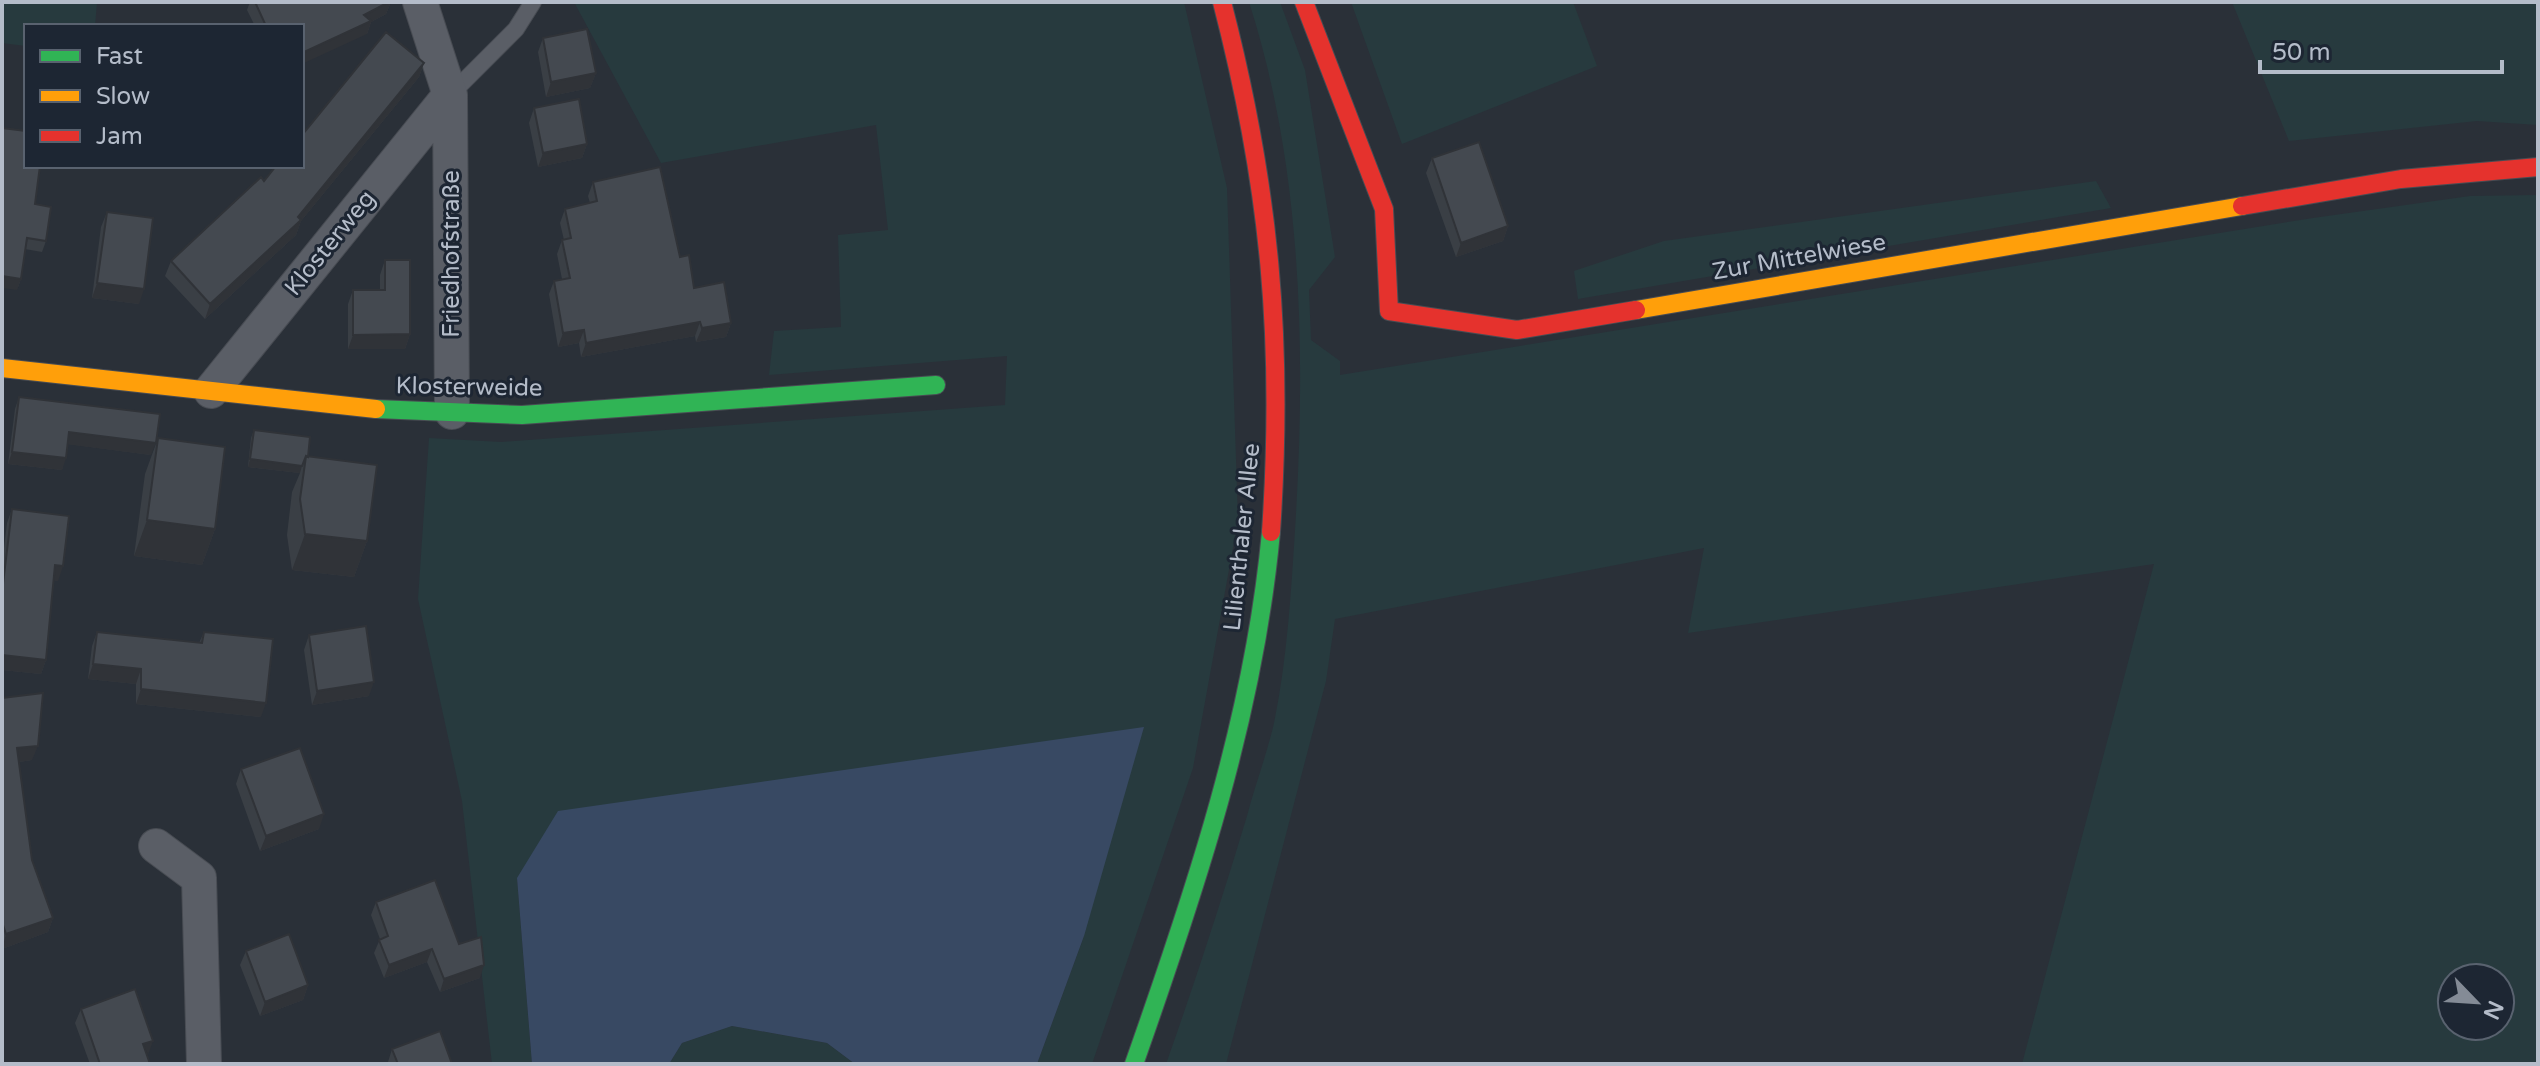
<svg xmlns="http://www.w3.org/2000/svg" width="2540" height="1066" viewBox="0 0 2540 1066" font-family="'Varela Round',sans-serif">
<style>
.green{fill:#273a3e;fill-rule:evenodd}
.water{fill:#384963}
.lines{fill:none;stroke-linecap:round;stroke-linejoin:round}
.lane-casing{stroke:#484c53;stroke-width:18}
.street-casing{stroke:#484c53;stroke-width:36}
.fast-casing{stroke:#484c53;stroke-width:20}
.slow-casing{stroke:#484c53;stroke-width:20}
.jam-casing{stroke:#484c53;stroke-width:20}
.lane{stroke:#5a5e66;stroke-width:16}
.street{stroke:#5a5e66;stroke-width:34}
.fast{stroke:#30b455;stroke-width:18}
.slow{stroke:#ff9f0a;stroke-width:18}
.jam{stroke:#e5322d;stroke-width:18}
.wall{fill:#3a3f45}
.shaded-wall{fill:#303338}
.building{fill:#444950;stroke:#303338;stroke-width:2}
.labels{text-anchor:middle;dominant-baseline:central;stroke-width:6;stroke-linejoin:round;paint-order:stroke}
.street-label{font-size:24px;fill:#b4bcc9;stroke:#1d2633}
</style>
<rect width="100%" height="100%" fill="#2a3038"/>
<!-- green -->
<path class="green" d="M2,2H97L95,26H26V46L2,43Z
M574,2H1184L1227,188L1238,520L1193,768L1092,1064H1037L1084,936L517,878L532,1064H492L462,801L418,599L429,438L501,442L1005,405L1007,356L769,375L774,331L841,327L838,235L888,230L876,125L661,163Z
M1249,2H1280L1305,70L1335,257L1309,290L1311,340L1340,361V375L2313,218L2470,196L2538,195V1064H2022L2154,564L1688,633L1704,548L1335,619L1326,681L1226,1064H1166C1195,982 1222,899 1247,816C1255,785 1267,754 1274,723C1287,660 1291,594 1295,530C1306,356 1303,170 1249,2ZM2452,978H2500V1026H2452Z
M1351,2H1573L1597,66L1402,144Z
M2232,2H2538V125L2477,121L2289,141Z
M2096,181L2111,208L1578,299L1574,271L1664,241Z
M732,1026L827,1043L855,1064H669L682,1043Z"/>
<!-- water -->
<path class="water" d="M1144,727L1084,936L1037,1064H855L827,1043L732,1026L682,1043L669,1064H532L517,878L558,811Z"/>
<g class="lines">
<!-- lane casing -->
<g class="lane-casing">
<path id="lane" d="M450,95L516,29L533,2"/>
</g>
<!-- street casing -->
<g class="street-casing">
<path id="street" d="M420,2L450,95L452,412
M211,391L450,95
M156,846L199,878L204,1064"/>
</g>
<!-- fast casing -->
<g class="fast-casing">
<path id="fast" d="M376,409L522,415L936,385
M1134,1064C1195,891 1254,716 1271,532"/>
</g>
<!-- slow casing -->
<g class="slow-casing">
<path id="slow" d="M1636,310L2242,206
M2,368L376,409"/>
</g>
<!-- jam casing -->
<g class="jam-casing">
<path id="jam" d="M1222,2C1270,187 1284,341 1271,532
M1304,2L1384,209L1389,311L1517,330L1636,310
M2242,206L2401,179L2538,167"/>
</g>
<!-- lane -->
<use href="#lane" class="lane"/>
<!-- street -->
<use href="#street" class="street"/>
<!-- fast -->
<use href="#fast" class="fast"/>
<!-- slow -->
<use href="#slow" class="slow"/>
<!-- jam -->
<use href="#jam" class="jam"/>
</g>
<!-- wall -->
<path class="wall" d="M250,2H391L386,14L371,22L367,34L302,26H255L247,10Z
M543,38L596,73L590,88L546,97L538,52Z
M424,63L419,77L301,221L296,235L205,319L165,276L171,261L264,181Z
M534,108L587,144L582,158L538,167L529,123Z
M1432,158L1508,226L1503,241L1456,257L1426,173Z
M593,182L680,257L694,288L731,323L726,337L696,342L695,336L581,357L579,343L558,347L549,294L554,281L562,279L557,254L562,240H564L560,223L565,209L590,203L588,196Z
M35,204L46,241L42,252L25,249L21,279L17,290Z
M107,212L139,304L92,298L101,227Z
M385,260L410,334L405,349H348V304L353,290H380V275Z
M19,397L151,455L68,444L62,470L8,464L15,409Z
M254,430L308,457L367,541L354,577L292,570L287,535L292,492L300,473L248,467L251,438Z
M158,438L215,529L202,565L134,556L145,474Z
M12,509L58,581L54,580L46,660L41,674L2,670V564L7,523Z
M97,632L199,643L204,632L261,717L136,704V684L88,679L92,646Z
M309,635L369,696L312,705L304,650Z
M2,698L32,760L19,762L32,860L53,918L48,932L2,949Z
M241,769L319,829L260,851L236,784Z
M376,902L459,944L480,978L440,992L427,962L384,978L374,953L380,939L371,915Z
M246,951L308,985L303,1000L260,1016L240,965Z
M81,1009L147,1056L150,1064H90L75,1023Z
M392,1049L452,1064H388V1062Z"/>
<!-- shaded-wall -->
<path class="shaded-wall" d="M389,2H391L386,14L371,22L367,34L302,64V53L364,15Z
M424,63L419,77L301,221L296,235L205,319L210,304L298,217Z
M596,73L590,88L546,97L551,82Z
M587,144L582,158L538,167L543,153Z
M1508,226L1503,241L1456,257L1461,243Z
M2,276L21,279L17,290L2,288Z
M97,283L144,289L139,304L92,298Z
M700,322L695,336L581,357L586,343Z
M731,323L726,337L696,342L702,328Z
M584,330L579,343L558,347L563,333Z
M410,334L405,349H348L353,335Z
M69,432L156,443L151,455L65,444Z
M12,452L66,458L62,470L8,464Z
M250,459L302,466L300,473L248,467Z
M147,520L215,529L202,565L134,556Z
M305,534L367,541L354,577L292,570Z
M55,565L63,566L58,581L50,580Z
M2,655L46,660L41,674L2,670Z
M93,664L141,669L136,684L88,679Z
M374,682L369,696L312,705L317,691Z
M141,689L266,703L261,717L136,704Z
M38,746L32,760L12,763L17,748Z
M324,814L319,829L260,851L266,836Z
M53,918L48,932L2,949L6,934Z
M432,949L427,962L384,978L389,965Z
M484,965L480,978L440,992L444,979Z
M308,985L303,1000L260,1016L265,1002Z
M153,1041L148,1055L143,1044Z"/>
<!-- building -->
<path class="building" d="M255,2H389L364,15L371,21L302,53V26H266Z
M587,29L596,73L551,82L543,38Z
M386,32L424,63L298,217L301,220L210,304L171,261L261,177L264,181L276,166H302V135Z
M579,99L587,144L543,153L534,108Z
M2,128L26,131V166H40L35,204L51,207L46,241L27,238L21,279L2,276Z
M1479,142L1508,226L1461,243L1432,158Z
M660,167L680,257L689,255L694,288L724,282L731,323L702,328L700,322L586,343L584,330L563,333L554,281L570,278L562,240L571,238L565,209L597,201L593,182Z
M107,212L153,218L144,289L97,283Z
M385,260H410V334L353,335V290H385Z
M19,397L160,414L156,443L69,432L66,458L12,452Z
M254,430L310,437L308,457L306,456L302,466L250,459Z
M158,438L225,447L215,529L147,520Z
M306,456L377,465L367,541L305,534L300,499Z
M12,509L69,516L63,566L55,565L46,660L2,655V592Z
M366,626L374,682L317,691L309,635Z
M97,632L202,643L204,632L273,639L266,703L141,689V669L93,664Z
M43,693L38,746L17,748L32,860L53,918L6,934L2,922V698Z
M300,748L324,814L266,836L241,769Z
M435,880L459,944L481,937L484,965L444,979L432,949L389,965L379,940L388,936L376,902Z
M289,934L308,985L265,1002L246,951Z
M135,989L153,1041L143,1044L150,1064H100L81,1009Z
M440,1031L452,1064H398L392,1049Z"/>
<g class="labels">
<!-- street labels -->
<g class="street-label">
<text transform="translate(330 243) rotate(-51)">Klosterweg</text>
<text transform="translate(451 254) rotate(-90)">Friedhofstraße</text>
<text transform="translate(1799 257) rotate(-10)">Zur Mittelwiese</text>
<text transform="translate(469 387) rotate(1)">Klosterweide</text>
<text transform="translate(1242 537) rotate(-84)">Lilienthaler Allee</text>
</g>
</g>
<!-- border -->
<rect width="2540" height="1066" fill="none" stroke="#b4bcc9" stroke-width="8"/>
<!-- legend -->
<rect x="24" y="24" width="280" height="144" fill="#1d2633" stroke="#59626f" stroke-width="2"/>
<rect x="40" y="50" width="40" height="12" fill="#30b455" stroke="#59626f" stroke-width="2"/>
<text x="96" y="64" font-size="24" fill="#b4bcc9">Fast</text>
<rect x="40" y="90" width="40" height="12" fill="#ff9f0a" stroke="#59626f" stroke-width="2"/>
<text x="96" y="104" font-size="24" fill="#b4bcc9">Slow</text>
<rect x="40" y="130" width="40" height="12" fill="#e5322d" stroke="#59626f" stroke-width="2"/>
<text x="96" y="144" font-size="24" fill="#b4bcc9">Jam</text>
<!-- north arrow -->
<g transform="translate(2476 1002) rotate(115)"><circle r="38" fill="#1d2633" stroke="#59626f" stroke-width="2"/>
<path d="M0-6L14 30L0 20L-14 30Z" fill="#848b96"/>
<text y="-12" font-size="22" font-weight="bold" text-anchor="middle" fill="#b4bcc9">N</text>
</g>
<!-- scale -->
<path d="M2260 60v12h242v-12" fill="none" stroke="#b4bcc9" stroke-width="4"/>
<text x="2272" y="60" font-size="24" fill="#b4bcc9" stroke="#1d2633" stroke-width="6" paint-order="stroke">50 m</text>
</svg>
